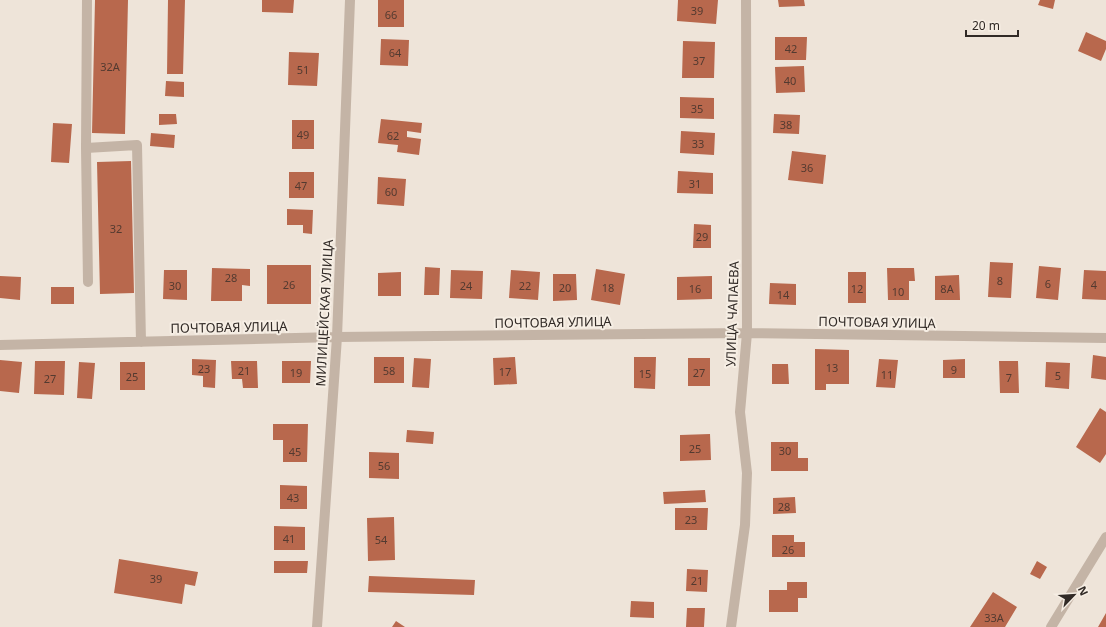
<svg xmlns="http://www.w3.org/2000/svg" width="1106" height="627" viewBox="0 0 1106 627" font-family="'Noto Sans',sans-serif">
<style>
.building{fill:#b8684d}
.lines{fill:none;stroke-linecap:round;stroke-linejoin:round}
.minor{stroke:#c4b4a6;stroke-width:10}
.labels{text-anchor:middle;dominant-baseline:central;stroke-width:4;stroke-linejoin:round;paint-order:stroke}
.number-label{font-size:11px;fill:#533a30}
.street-label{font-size:13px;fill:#312a26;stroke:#f6eee4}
</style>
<rect width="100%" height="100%" fill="#eee4d9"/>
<!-- building -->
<path class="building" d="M95,0H128L125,134L92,133Z
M168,0H185L183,74H167Z
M262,0H294L293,13L262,12Z
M378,0H404V27H378Z
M678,0H718L716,24L677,21Z
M778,0H804L805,6L779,7Z
M1040,0H1055L1053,9L1038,5Z
M1086,32L1106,41V49L1101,61L1078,51Z
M775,37H807L806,60H775Z
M381,39L409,40L408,66L380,65Z
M683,41L715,42L714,78H682Z
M289,52L319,53L317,86L288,85Z
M804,66L805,92L776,93L775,67Z
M166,81L184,82V97L165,96Z
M680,97L714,98V119L680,118Z
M159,114H176L177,124L159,125Z
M774,114L800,115L799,134L773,133Z
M381,119L422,123L421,133L407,131V137L421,139L419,155L397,152L398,145L378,143Z
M292,120H314V149H292Z
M53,123L72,124L69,163L51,162Z
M681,131L715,133L714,155L680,153Z
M151,133L175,135L174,148L150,146Z
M792,151L826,155L823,184L788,180Z
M131,161L134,293L100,294L97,162Z
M678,171L713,173V194L677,193Z
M289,172H314V198H289Z
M378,177L406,179L404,206L377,204Z
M287,209L313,210L312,234L303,233V225H287Z
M694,224L711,225V248H693Z
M990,262L1013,263L1011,298L988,297Z
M267,265H311V304H267Z
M1039,266L1061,268L1058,300L1036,298Z
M425,267L440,268L439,295H424Z
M212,268L250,269V286L242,285V301H211Z
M887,268H914L915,281H909V300H888Z
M596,269L625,274L620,305L591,300Z
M164,270H187V300L163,299Z
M451,270L483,271L482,299L450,298Z
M511,270L540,272L538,300L509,298Z
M1084,270L1106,271V300L1082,299Z
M401,272V296H378V273Z
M848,272H866V303H848Z
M553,274H576L577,300L553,301Z
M959,275L960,300H935V276Z
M0,276L21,277L20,300L0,298Z
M712,276V299L677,300V277Z
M770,283L796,284V305L769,304Z
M51,287H74V304H51Z
M815,349L849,350V384H826V390H815Z
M1093,355L1106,357V380L1091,378Z
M374,357H404V383H374Z
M515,357L517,384L494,385L493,358Z
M634,357H656L655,389L634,388Z
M414,358L431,359L429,388L412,387Z
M688,358H710V386H688Z
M192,359L216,360L215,388L203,387V376L192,375Z
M879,359L898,360L895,388L876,387Z
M965,359V378H943V360Z
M0,360L22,362L19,393L0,391Z
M35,361H65L64,395L34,394Z
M231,361H257L258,388H243L242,379H232Z
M282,361H311L310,383H282Z
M999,361H1018L1019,393H1000Z
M79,362L95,363L92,399L77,398Z
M120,362H145V390H120Z
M1046,362L1070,363L1069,389L1045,387Z
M772,364H788L789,384H772Z
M1100,408L1106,412V454L1100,463L1076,447Z
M273,424H308L307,462H283V440H273Z
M407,430L434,432L433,444L406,442Z
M710,434L711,460L680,461V435Z
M771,442H798V458H808V471H771Z
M369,452L399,453V479L369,478Z
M280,485L307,486V509H280Z
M705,490L706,502L664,504L663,492Z
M795,497L796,513L773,514V498Z
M675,508H708L707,530H675Z
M394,517L395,560L368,561L367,518Z
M274,526L305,527V550H274Z
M772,535H794V542H805V557H772Z
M119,559L198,572L195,586L185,584L182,604L114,593Z
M274,561H308L307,573H274Z
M1037,561L1047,567L1040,579L1030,574Z
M687,569L708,570L707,592L686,591Z
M369,576L475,580L474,595L368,592Z
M787,582H807V598H798V612H769V590H787Z
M993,592L1017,607L1005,627H970Z
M631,601L654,602V618L630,617Z
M687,608H705L704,627H686Z
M1106,613V627H1098Z
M396,621L405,627H392Z"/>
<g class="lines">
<!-- minor -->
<path class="minor" d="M87,0L86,148L137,145L141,342
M86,148L88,282
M0,345L337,337L747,333L1106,338
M317,627L337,337L350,0
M731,627L745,525L747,473L740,412L747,333L746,0
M1051,627L1106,537"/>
</g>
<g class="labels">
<!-- number labels -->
<g class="number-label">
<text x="697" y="10">39</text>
<text x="391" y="14">66</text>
<text x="791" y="48">42</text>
<text x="395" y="52">64</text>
<text x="699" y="60">37</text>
<text x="110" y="66">32А</text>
<text x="303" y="69">51</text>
<text x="790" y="80">40</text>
<text x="697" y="108">35</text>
<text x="786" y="124">38</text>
<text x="303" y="134">49</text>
<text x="393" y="135">62</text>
<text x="698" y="143">33</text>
<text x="807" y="167">36</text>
<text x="695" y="183">31</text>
<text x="301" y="185">47</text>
<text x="391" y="191">60</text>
<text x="116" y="228">32</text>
<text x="702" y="236">29</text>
<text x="231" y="277">28</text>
<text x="1000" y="280">8</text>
<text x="1048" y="283">6</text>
<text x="289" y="284">26</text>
<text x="1094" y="284">4</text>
<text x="175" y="285">30</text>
<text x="466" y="285">24</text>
<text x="525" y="285">22</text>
<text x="565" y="287">20</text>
<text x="608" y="287">18</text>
<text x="695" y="288">16</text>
<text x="857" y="288">12</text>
<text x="947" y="288">8А</text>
<text x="898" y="291">10</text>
<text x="783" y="294">14</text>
<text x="832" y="367">13</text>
<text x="204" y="368">23</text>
<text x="954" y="369">9</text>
<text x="244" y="370">21</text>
<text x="389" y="370">58</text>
<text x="505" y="371">17</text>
<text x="296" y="372">19</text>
<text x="699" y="372">27</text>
<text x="645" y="373">15</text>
<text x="887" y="374">11</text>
<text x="1058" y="375">5</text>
<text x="132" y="376">25</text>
<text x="1009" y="377">7</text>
<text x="50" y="378">27</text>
<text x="695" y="448">25</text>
<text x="785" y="450">30</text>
<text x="295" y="451">45</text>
<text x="384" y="465">56</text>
<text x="293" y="497">43</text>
<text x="784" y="506">28</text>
<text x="691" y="519">23</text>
<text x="289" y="538">41</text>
<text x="381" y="539">54</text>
<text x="788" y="549">26</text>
<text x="156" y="578">39</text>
<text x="697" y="580">21</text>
<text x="994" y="617">33А</text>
</g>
<!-- street labels -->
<g class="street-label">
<text transform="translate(324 313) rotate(-87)">МИЛИЦЕЙСКАЯ УЛИЦА</text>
<text transform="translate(732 314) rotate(-88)">УЛИЦА ЧАПАЕВА</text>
<text transform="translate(553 322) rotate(-1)">ПОЧТОВАЯ УЛИЦА</text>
<text transform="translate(877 322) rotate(1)">ПОЧТОВАЯ УЛИЦА</text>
<text transform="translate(229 327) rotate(-1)">ПОЧТОВАЯ УЛИЦА</text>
</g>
</g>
<!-- north arrow -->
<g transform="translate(1074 595) rotate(65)" stroke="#f6eee4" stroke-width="3" paint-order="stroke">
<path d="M0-3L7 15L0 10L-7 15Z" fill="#312a26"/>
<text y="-6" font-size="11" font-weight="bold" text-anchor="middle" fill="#312a26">N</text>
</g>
<!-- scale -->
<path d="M966 30v6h52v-6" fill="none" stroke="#312a26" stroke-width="2"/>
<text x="972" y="30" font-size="12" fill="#312a26" stroke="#f6eee4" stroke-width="3" paint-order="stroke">20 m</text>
</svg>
